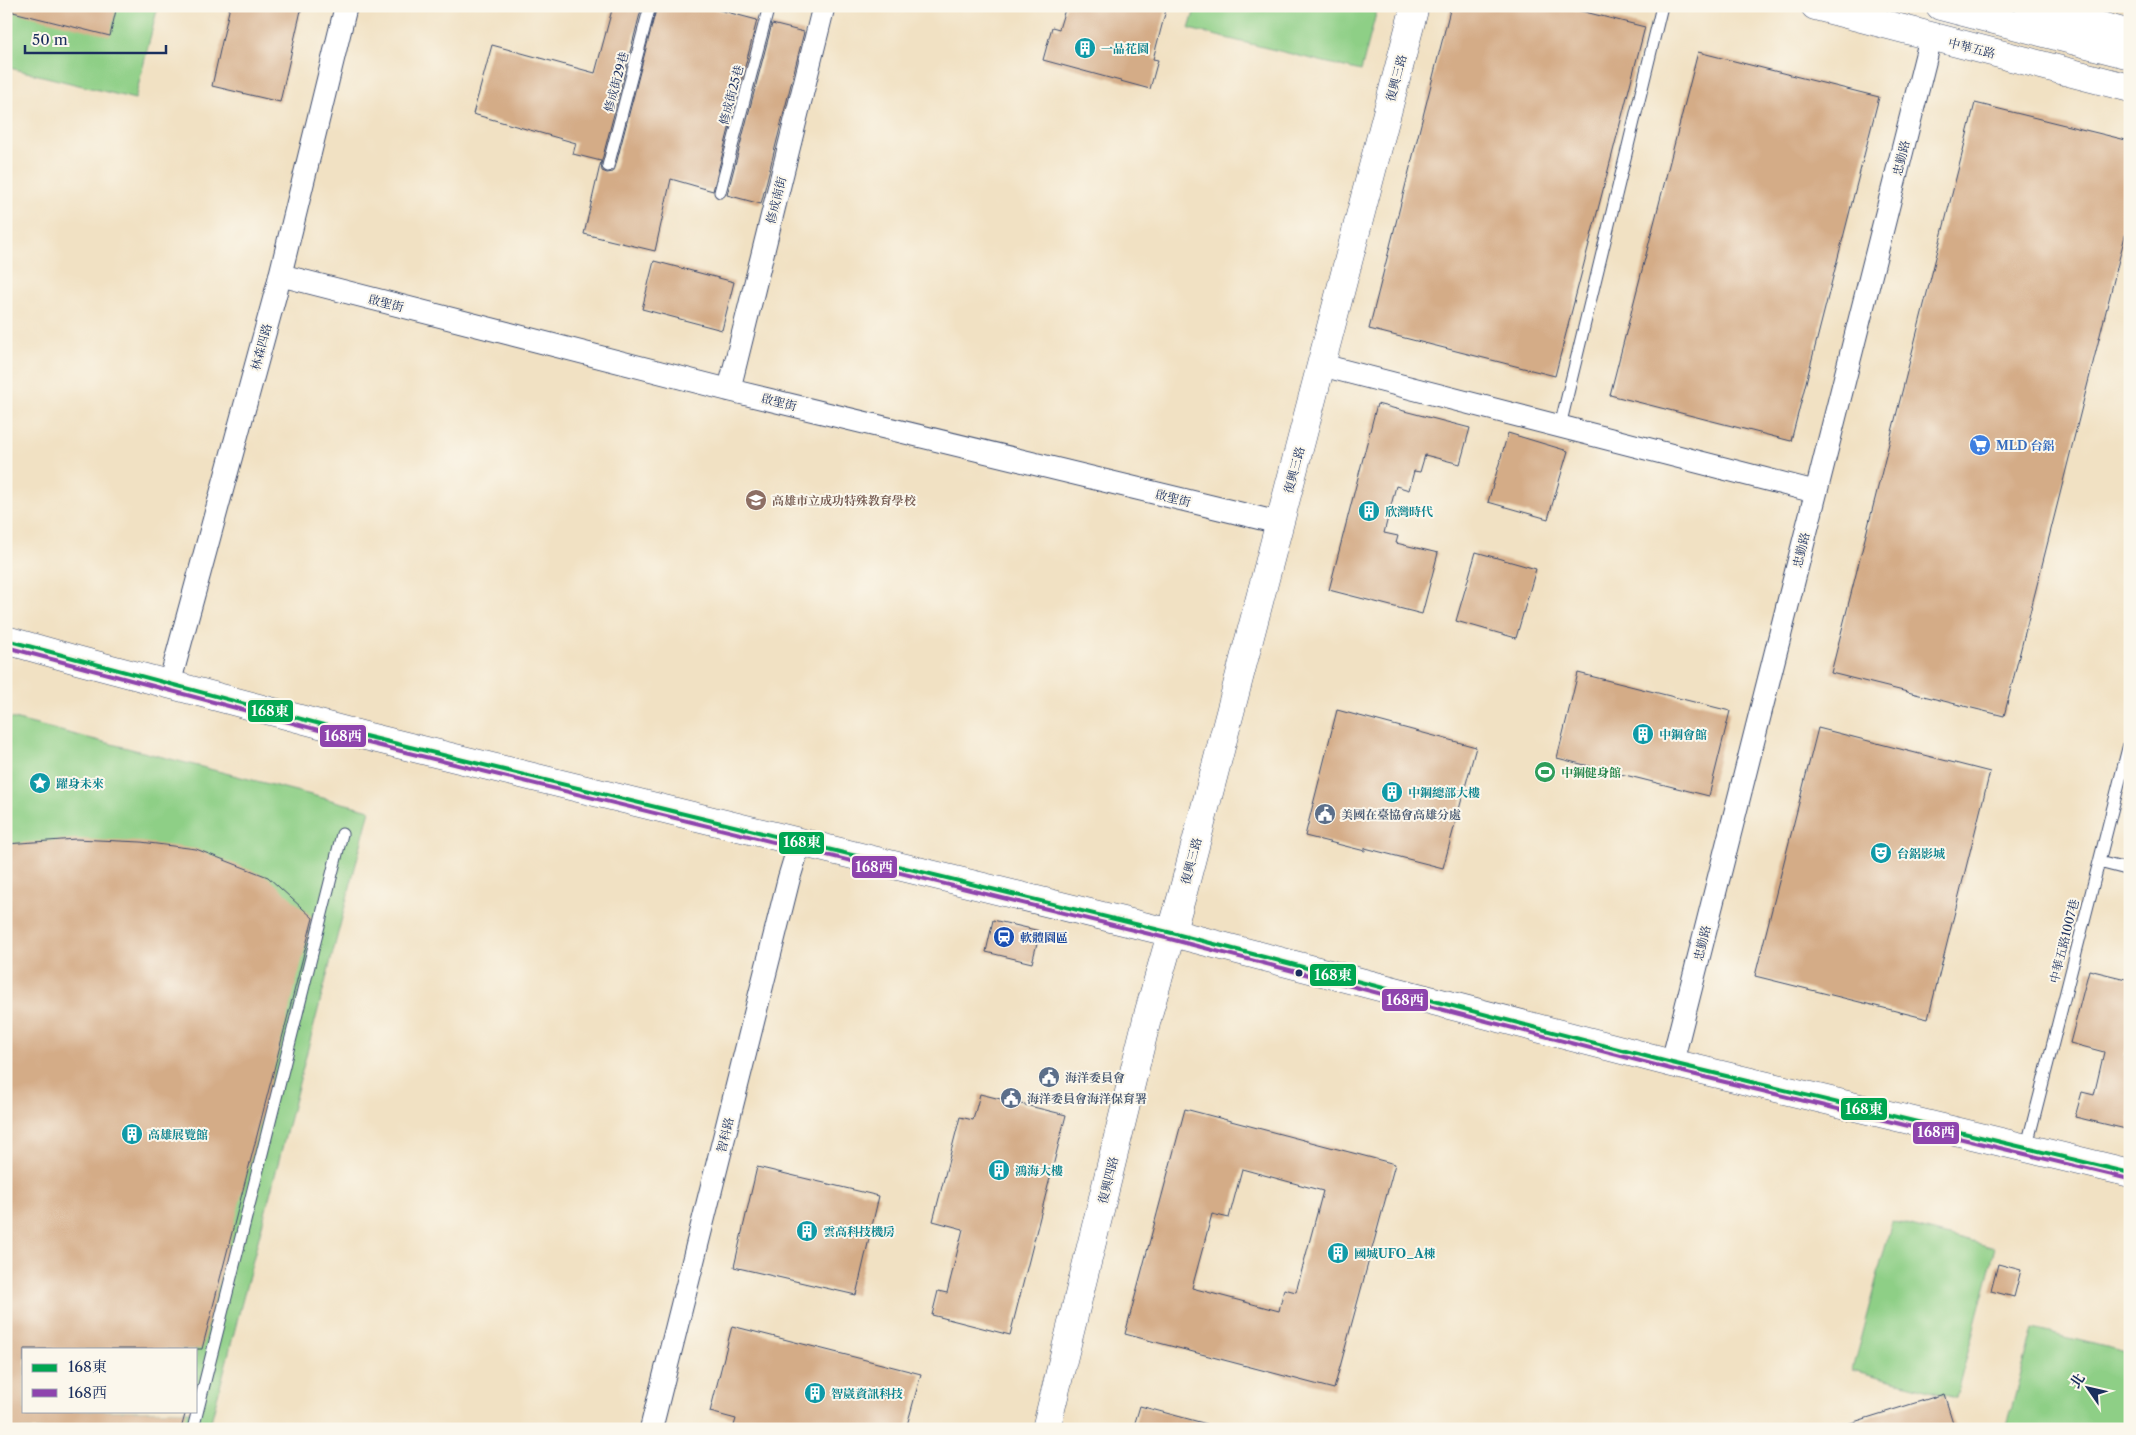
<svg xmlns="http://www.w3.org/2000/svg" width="2136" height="1435" viewBox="0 0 2136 1435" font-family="'Libre Caslon Text','Noto Serif TC',serif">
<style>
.green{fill:#8ecf86;stroke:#547f72;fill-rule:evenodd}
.building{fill:#d4ac87;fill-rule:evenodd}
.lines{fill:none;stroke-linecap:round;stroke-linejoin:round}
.lane-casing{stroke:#3b4a6d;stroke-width:13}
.street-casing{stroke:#3b4a6d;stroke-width:24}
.secondary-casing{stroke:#3b4a6d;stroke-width:29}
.lane{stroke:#fff;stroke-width:11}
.street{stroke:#fff;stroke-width:22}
.secondary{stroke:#fff;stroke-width:28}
.bus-1-casing{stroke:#fbf7ec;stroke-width:8}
.bus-2-casing{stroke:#fbf7ec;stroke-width:8}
.bus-1{stroke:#00a651;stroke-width:4}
.bus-2{stroke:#8e44ad;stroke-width:4}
.bus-dot{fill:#1b2f5e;stroke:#fbf7ec;stroke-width:2}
.labels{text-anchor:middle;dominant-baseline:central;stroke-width:4;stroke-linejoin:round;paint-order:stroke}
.culture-label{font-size:12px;font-weight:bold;fill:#0d838f;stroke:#fbf7ec;text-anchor:start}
.street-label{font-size:12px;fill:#1b2f5e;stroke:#fbf7ec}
.shop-label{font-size:12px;font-weight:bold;fill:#366cbe;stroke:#fbf7ec;text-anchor:start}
.education-label{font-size:12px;font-weight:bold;fill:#785e54;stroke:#fbf7ec;text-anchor:start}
.leisure-label{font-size:12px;font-weight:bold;fill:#27864d;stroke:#fbf7ec;text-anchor:start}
.service-label{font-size:12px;font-weight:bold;fill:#4e5e75;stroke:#fbf7ec;text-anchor:start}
.transit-label{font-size:12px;font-weight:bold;fill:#164399;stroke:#fbf7ec;text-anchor:start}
.line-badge{stroke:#fbf7ec;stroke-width:2}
.badge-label{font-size:14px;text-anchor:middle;font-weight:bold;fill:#fff}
</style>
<rect width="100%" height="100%" fill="#fbf7ec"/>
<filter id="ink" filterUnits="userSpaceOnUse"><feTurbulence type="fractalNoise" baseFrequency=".02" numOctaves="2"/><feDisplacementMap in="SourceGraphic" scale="10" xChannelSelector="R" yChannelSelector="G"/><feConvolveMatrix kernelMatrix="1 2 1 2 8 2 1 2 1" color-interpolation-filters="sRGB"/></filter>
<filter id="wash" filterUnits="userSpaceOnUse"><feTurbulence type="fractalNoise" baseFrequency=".0096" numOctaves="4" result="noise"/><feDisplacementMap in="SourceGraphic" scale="20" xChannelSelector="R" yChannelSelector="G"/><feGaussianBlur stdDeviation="1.12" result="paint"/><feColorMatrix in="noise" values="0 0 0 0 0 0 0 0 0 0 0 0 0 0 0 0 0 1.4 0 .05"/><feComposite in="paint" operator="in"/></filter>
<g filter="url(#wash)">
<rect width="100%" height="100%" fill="#f1e1c3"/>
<!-- green -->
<path class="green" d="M6,6H158L135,99L6,67Z
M1196,6H1378L1361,71L1189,29Z
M6,717L370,810L209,1429H6ZM24,1349H196V1411H24Z
M1892,1221L1995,1248L1956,1397L1852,1370Z
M2033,1329L2130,1353V1429H2006Z"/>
<g id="blocks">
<!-- building -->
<path class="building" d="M13,6H117L110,36L13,12Z
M230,6H302L280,102L212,86Z
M613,6H642L601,164L602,171L607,173L613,172L615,168L657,6H704L757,20L713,191L671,179L655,251L584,234L601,161L573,154L576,143L473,114L492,45L595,73Z
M1066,6H1167L1153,59L1158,60L1150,89L1043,60L1052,27L1059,29Z
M1451,6H1561L1645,27L1555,376L1369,329Z
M772,24L804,32L761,204L727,195Z
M1698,52L1879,97L1791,441L1610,395Z
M1975,103L2130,141V216L2004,716L1831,673Z
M654,261L734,282L722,330L642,309Z
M1377,404L1470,428L1460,464L1425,455L1420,472L1414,471L1409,490L1396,486L1384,533L1398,536L1396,543L1438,553L1422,614L1329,590Z
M1508,433L1568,451L1548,519L1488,502Z
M1476,552L1536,569L1516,638L1456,621Z
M1578,673L1730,711L1709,796L1557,758Z
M1337,710L1476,747L1443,868L1365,848V851L1305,836Z
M1818,728L1990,772L1928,1019L1755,976Z
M76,839L141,842L196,849L268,877L313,918L202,1349H24V1411H186L181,1429H6V844Z
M993,920L1040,931L1032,963L986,952Z
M2089,970L2130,980V1033L2124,1057L2130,1059V1130L2075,1117L2082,1092L2094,1095L2104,1052L2070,1043Z
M980,1094L1066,1115L1010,1335L932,1315L938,1291L947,1293L963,1229L933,1221L960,1117L973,1120Z
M1185,1109L1395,1164L1334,1389L1125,1334ZM1242,1169L1323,1191L1296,1292L1284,1289L1279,1311L1192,1288L1212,1214L1229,1218Z
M757,1167L879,1196L856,1295L734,1267Z
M1998,1264L2021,1270L2014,1297L1991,1291Z
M732,1326L921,1374L906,1429H733L736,1419L710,1412Z
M1944,1394L1955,1429H1845L1844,1425Z
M1140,1406L1207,1424L1206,1429H1133Z"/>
</g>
</g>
<g filter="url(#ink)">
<use href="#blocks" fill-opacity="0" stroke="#3b4a6d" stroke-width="1"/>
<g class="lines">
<!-- lane casing -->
<g class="lane-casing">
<path id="lane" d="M608,166L650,6
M720,192L769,6
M1560,426L1662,6
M2099,862L2130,870
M2026,1149L2130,740
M193,1429L342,834"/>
</g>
<!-- street casing -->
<g class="street-casing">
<path id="street" d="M280,275L729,390L1280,523
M1321,365L1816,492
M729,390L823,9
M169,685L277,288L346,6
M1672,1063L1931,37
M651,1429L789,878L800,842"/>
</g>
<!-- secondary casing -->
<g class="secondary-casing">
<path id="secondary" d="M1815,6L2130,88
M1940,6L2130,55
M2028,6L2130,34
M6,640L77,660L365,736L1172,933L1672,1063L2130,1173
M1046,1429L1149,1011L1183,892L1415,6"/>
</g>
<!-- lane -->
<use href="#lane" class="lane"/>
<!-- street -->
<use href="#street" class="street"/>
<!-- secondary -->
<use href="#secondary" class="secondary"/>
<!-- bus-1 casing -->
<g class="bus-1-casing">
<path id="bus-1" d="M6,640L365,736L1172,933L1672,1063L2130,1173"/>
</g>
<!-- bus-2 casing -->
<g class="bus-2-casing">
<path id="bus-2" d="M6,647L364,742L1170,939L1671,1069L2129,1179"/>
</g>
<!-- bus-1 -->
<use href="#bus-1" class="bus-1"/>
<!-- bus-2 -->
<use href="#bus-2" class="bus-2"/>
</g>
</g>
<!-- icons -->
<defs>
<g id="building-disc" transform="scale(1.125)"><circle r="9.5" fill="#0f9aa8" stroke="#fbf7ec"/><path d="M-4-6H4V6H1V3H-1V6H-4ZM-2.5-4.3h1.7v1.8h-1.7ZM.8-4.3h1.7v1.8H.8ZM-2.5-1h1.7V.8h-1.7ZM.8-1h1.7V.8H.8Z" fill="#fff"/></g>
<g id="supermarket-disc" transform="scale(1.125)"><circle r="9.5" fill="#3f7fe0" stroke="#fbf7ec"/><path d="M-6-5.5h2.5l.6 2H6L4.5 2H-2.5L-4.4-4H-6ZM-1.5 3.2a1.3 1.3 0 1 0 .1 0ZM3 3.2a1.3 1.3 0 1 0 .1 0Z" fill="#fff"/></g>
<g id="school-disc" transform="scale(1.125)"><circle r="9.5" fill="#8d6e63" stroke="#fbf7ec"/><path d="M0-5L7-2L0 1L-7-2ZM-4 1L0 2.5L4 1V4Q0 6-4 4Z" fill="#fff"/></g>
<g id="stadium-disc" transform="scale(1.125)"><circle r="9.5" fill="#2e9e5b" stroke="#fbf7ec"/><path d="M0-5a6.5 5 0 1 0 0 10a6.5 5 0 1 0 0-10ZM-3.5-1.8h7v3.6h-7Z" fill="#fff"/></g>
<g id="sight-disc" transform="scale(1.125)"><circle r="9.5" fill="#0f9aa8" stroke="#fbf7ec"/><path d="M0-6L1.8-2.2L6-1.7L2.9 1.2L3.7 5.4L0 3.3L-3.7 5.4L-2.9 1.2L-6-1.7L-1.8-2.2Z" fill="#fff"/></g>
<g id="civic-disc" transform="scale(1.125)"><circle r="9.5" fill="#5c6f8a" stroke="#fbf7ec"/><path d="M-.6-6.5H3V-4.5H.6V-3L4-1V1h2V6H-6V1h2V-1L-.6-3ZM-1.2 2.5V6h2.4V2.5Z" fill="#fff"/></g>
<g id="theatre-disc" transform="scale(1.125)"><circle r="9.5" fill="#0f9aa8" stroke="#fbf7ec"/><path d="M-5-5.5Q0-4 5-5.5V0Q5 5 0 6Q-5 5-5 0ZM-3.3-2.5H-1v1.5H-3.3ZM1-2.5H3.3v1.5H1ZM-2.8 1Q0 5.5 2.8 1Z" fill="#fff"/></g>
<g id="station-disc" transform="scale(1.125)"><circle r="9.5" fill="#1a4fb4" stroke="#fbf7ec"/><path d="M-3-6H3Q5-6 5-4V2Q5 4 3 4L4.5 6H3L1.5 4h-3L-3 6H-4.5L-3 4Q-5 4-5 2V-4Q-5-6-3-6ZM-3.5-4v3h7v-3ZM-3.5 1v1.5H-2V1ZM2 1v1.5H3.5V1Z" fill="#fff"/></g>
</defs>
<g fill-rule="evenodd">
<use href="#building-disc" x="1085" y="48"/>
<use href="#supermarket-disc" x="1980" y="445"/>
<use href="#school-disc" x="756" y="500"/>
<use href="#building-disc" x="1369" y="511"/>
<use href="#building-disc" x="1643" y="734"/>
<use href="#stadium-disc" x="1545" y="772"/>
<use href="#sight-disc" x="40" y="783"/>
<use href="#building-disc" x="1392" y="792"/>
<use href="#civic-disc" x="1325" y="814"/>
<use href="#theatre-disc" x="1881" y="853"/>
<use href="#station-disc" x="1004" y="937"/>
<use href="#civic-disc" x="1049" y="1077"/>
<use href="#civic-disc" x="1011" y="1098"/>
<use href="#building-disc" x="132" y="1134"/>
<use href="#building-disc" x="999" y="1170"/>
<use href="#building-disc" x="807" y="1231"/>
<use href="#building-disc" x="1338" y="1253"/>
<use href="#building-disc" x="815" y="1393"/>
</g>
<!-- markers -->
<circle class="bus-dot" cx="1299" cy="973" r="4.5"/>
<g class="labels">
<!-- culture labels -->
<g class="culture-label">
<text x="1101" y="48">一品花園</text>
<text x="1385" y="511">欣灣時代</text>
<text x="1659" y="734">中鋼會館</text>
<text x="56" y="783">躍身未來</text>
<text x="1408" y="792">中鋼總部大樓</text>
<text x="1897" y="853">台鋁影城</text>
<text x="148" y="1134">高雄展覽館</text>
<text x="1015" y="1170">鴻海大樓</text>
<text x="823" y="1231">雲高科技機房</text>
<text x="1354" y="1253">國城UFO_A棟</text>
<text x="831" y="1393">智崴資訊科技</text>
</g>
<!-- street labels -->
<g class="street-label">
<text transform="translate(1972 48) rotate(14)">中華五路</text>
<text transform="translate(1396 78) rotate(-75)">復興三路</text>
<text transform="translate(616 82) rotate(-75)">修成街29巷</text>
<text transform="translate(731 95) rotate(-75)">修成街25巷</text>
<text transform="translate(1901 158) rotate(-76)">忠勤路</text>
<text transform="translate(776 200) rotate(-76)">修成南街</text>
<text transform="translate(386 303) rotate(14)">啟聖街</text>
<text transform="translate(261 347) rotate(-75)">林森四路</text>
<text transform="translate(779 402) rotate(14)">啟聖街</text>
<text transform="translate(1294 470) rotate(-75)">復興三路</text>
<text transform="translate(1173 498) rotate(14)">啟聖街</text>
<text transform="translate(1801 550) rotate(-76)">忠勤路</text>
<text transform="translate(1191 861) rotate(-75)">復興三路</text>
<text transform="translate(2064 941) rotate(-76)">中華五路1007巷</text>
<text transform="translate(1702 943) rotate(-76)">忠勤路</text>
<text transform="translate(725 1135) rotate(-76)">智科路</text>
<text transform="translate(1108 1180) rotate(-76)">復興四路</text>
</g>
<!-- shop labels -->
<g class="shop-label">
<text x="1996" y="445">MLD 台鋁</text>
</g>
<!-- education labels -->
<g class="education-label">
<text x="772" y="500">高雄市立成功特殊教育學校</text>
</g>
<!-- leisure labels -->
<g class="leisure-label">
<text x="1561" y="772">中鋼健身館</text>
</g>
<!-- service labels -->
<g class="service-label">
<text x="1341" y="814">美國在臺協會高雄分處</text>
<text x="1065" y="1077">海洋委員會</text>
<text x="1027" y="1098">海洋委員會海洋保育署</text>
</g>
<!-- transit labels -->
<g class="transit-label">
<text x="1020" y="937">軟體園區</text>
</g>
</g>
<g class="line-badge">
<rect x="247" y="699" width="47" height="24" rx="5" fill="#00a651"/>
<rect x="319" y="724" width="48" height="24" rx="5" fill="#8e44ad"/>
<rect x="778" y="831" width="47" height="24" rx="5" fill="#00a651"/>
<rect x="851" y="855" width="47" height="24" rx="5" fill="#8e44ad"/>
<rect x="1309" y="963" width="48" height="24" rx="5" fill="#00a651"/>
<rect x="1381" y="988" width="48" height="24" rx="5" fill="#8e44ad"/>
<rect x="1840" y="1097" width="48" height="24" rx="5" fill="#00a651"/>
<rect x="1912" y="1121" width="48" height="24" rx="5" fill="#8e44ad"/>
</g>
<g class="badge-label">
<text x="270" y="716">168東</text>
<text x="343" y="741">168西</text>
<text x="802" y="847">168東</text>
<text x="874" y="872">168西</text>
<text x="1333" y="980">168東</text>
<text x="1405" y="1005">168西</text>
<text x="1864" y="1114">168東</text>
<text x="1936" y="1137">168西</text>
</g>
<!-- margin -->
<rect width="2136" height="1435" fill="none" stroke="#fbf7ec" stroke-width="25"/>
<!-- legend -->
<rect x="22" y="1348" width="175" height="65" fill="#fbf7ec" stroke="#a1a7b3"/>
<rect x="32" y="1364" width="25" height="8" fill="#00a651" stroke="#a1a7b3"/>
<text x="68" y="1372" font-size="15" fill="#1b2f5e">168東</text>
<rect x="32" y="1389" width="25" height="8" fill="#8e44ad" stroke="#a1a7b3"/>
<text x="68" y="1398" font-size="15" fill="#1b2f5e">168西</text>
<!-- north arrow -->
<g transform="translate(2088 1388) rotate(304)" stroke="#fbf7ec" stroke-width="4" paint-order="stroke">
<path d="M0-4L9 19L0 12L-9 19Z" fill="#1b2f5e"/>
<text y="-8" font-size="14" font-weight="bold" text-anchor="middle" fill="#1b2f5e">北</text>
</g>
<!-- scale -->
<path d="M25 45v8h141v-8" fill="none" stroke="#1b2f5e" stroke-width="2.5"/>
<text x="32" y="45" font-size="15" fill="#1b2f5e" stroke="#fbf7ec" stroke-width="4" paint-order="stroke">50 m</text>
</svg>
